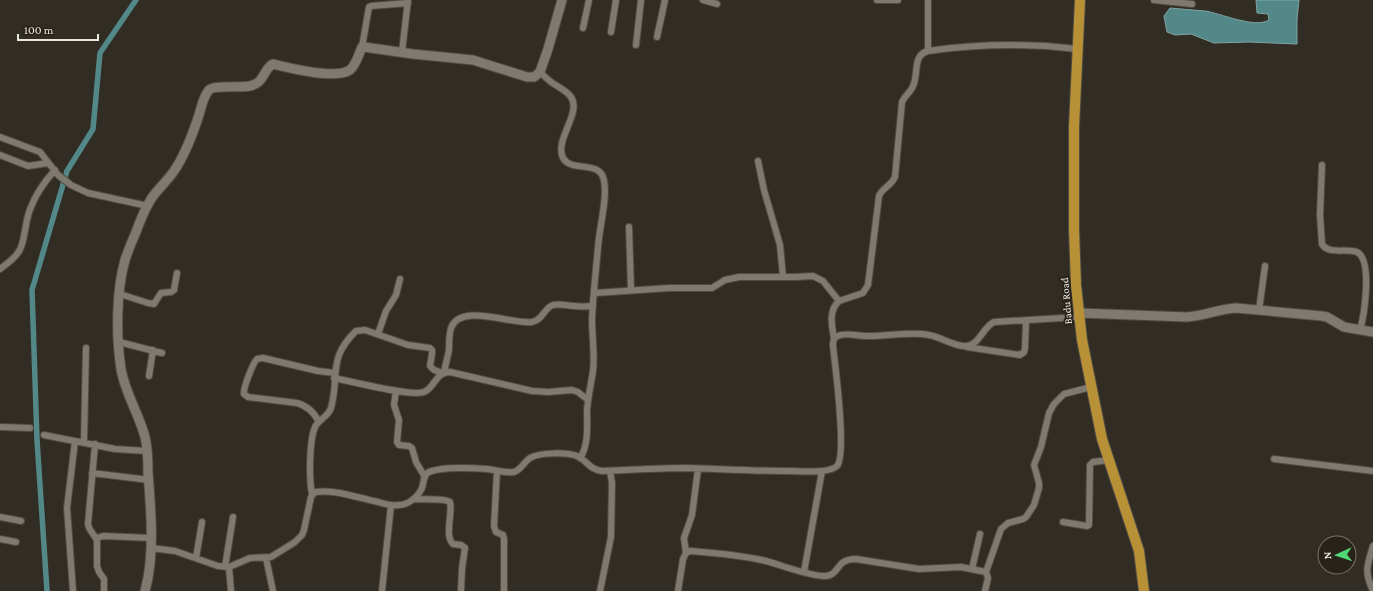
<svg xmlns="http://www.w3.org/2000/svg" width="1373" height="591" viewBox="0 0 1373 591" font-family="'Crimson Pro',serif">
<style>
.water{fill:#528888;stroke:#80a4a3}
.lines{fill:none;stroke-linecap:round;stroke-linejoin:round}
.canal{stroke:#528888;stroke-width:5.5}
.street-casing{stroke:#504c44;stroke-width:8}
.secondary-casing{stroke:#504c44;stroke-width:11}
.primary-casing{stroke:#504c44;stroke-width:12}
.street{stroke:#7f796f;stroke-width:6}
.secondary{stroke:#7f796f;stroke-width:9}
.primary{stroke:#b89136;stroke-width:10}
.labels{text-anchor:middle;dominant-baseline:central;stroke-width:4;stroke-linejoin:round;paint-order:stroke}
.street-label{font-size:11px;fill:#eae7e1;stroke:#28231a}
</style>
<rect width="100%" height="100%" fill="#322d24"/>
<!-- water -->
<path class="water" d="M1256,0H1299L1297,19V44L1249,42L1214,43L1191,34L1175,35L1167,32L1164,16L1170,8C1181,9 1193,10 1205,11C1220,13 1255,29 1269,20L1268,14L1257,13Z"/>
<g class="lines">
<!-- canal -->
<path class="canal" d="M47,591L37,440L32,290L67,171L93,129L100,53L136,0"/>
<!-- street casing -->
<g class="street-casing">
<path id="street" d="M703,0L717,4
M877,0H898
M928,0V51
M1154,0L1192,4
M583,28L589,0
M611,32L616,0
M657,37L665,0
M636,45L641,0
M362,47L369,7L371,6L408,3
M402,52L408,0
M540,72C545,77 549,81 554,84C560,88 567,91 571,97C582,113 554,140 563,158C571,172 597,161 603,177C609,193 599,229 598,247C596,271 593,295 592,319C592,336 595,355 593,371C591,384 588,397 587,410C587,425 589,445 580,458
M0,137L40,152L58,175L71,185L88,193L148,206
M0,155L28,166L48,163
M758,161L764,190L780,245L783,277
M1322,165L1320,215L1322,244C1328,255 1346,248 1357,252C1373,260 1364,316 1360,330
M629,227L631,290
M0,269C8,263 18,256 21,247C26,234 25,220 31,207C36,194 45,181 55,170
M595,293L669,288H712L725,280L739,277H795L813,276L823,281L839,301
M120,294L148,303L154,304L161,293L171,292L174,290L177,273
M1259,310L1265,266
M378,334L386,311L396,295L400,279
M834,339C832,326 828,311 839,301L863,293L868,285L879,196C882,188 891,186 895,177L902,102C905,95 911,92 913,86C919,74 912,55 928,51C978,44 1027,43 1077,49
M119,342L162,353
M967,347L1020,355L1024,352L1025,348L1026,321
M446,372L445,368C446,362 448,356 449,350C449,343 449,335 451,328C461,302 512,325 532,322C543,320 544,308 553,305C560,303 567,306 574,306C581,307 587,306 593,306
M149,376L153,350
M334,378C350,381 411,397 424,392C435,388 435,372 450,372L532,391L548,392L572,390L578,392L588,400
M396,391L394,405L399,420L397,442L399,445L409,446L412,448L416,462L425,477
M319,422C314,412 308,406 297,403L248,397L244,394C243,388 253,363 257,359L263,358L318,371L335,373
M0,427L30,428
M44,435L115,449L147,451
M84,442L86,348
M95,444L88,524C89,532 95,534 97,541V566L99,572L104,579V591
M1274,459L1373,471
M497,471L494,526L496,532L503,535L504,539V591
M92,473L149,480
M312,494C309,479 309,441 315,427C319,419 328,417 331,408C340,375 327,359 356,331L365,330L408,345L430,348L432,350V354L430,366L434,370L443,373
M414,499C423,500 444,498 450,502C453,513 444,536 453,544L461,545L465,548L462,568L461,591
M0,517L21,521
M1063,522L1087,526L1089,525L1090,465L1093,462L1109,460
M97,538L103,536L151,538
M0,539L16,542
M1373,546C1367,566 1364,571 1373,591
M151,548L175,551L218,566L229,567L250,558L271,557L295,542L302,535L304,530L311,497L315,492C335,489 358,498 378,502C384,504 392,506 399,505C408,505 418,497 422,488C424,482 423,475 429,472C443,466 472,468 487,469C496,470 505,473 514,472C521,470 524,462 530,458C540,452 569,452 579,457C588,462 589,469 602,471C630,470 658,468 687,468C721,469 755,471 790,471C801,471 829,474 837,466C847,455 835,364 833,346C833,341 833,338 838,336C845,332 858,336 865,336C886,337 909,331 929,335C941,337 957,348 967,346C980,344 982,328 994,322L1079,317
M686,553L684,538L692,515L698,469
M196,558L202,522
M266,558L273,591
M225,567L233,517
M229,567L231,591
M972,569L980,534
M804,572L822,471
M986,572L1001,529L1008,523L1023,519L1026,517L1034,505L1039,488V483L1034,465L1041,447L1049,413L1054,404L1064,394L1091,387
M73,591L67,508L75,441
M382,591L391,505
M600,591L611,537L612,483L610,471
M678,591L683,559L686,553L690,551C716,553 741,555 766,561C781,565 811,577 826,576C835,575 836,569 842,563C846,560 851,559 856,559L919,569L961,567L986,572L988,578L985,591"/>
</g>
<!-- secondary casing -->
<g class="secondary-casing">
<path id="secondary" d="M1079,313L1187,317C1203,316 1219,309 1236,308L1322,316L1327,317L1344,327L1373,332
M145,591C155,555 151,510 148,473C148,462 148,449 145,437C139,414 125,393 121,369C116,336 116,292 125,260C128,251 132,241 136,232C140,221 145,209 151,199C158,189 167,181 174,171C185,155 192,136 198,118C201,110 202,98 209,90C214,85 241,88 250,86C265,83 263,69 273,64C290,68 335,80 350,70C356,65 359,54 362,47H364L413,54L473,60L527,77H534L540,72L548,49L562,0"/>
</g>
<!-- primary casing -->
<g class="primary-casing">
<path id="primary" d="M1080,0L1074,127V229L1076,285L1082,340L1102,439L1139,551L1144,591"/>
</g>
<!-- street -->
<use href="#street" class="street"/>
<!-- secondary -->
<use href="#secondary" class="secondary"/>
<!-- primary -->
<use href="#primary" class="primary"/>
</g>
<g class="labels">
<!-- street labels -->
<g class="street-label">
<text transform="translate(1066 301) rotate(-95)">Badu Road</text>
</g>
</g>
<!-- north arrow -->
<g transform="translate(1337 555) rotate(267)"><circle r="19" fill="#28231a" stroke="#76716a"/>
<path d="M0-3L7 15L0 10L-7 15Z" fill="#50d674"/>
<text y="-6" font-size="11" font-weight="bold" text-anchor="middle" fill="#eae7e1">N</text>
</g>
<!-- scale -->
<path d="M18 34v6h80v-6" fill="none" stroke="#eae7e1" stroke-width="2"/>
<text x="24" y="34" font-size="12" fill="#eae7e1" stroke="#28231a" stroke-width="3" paint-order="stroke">100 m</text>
</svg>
